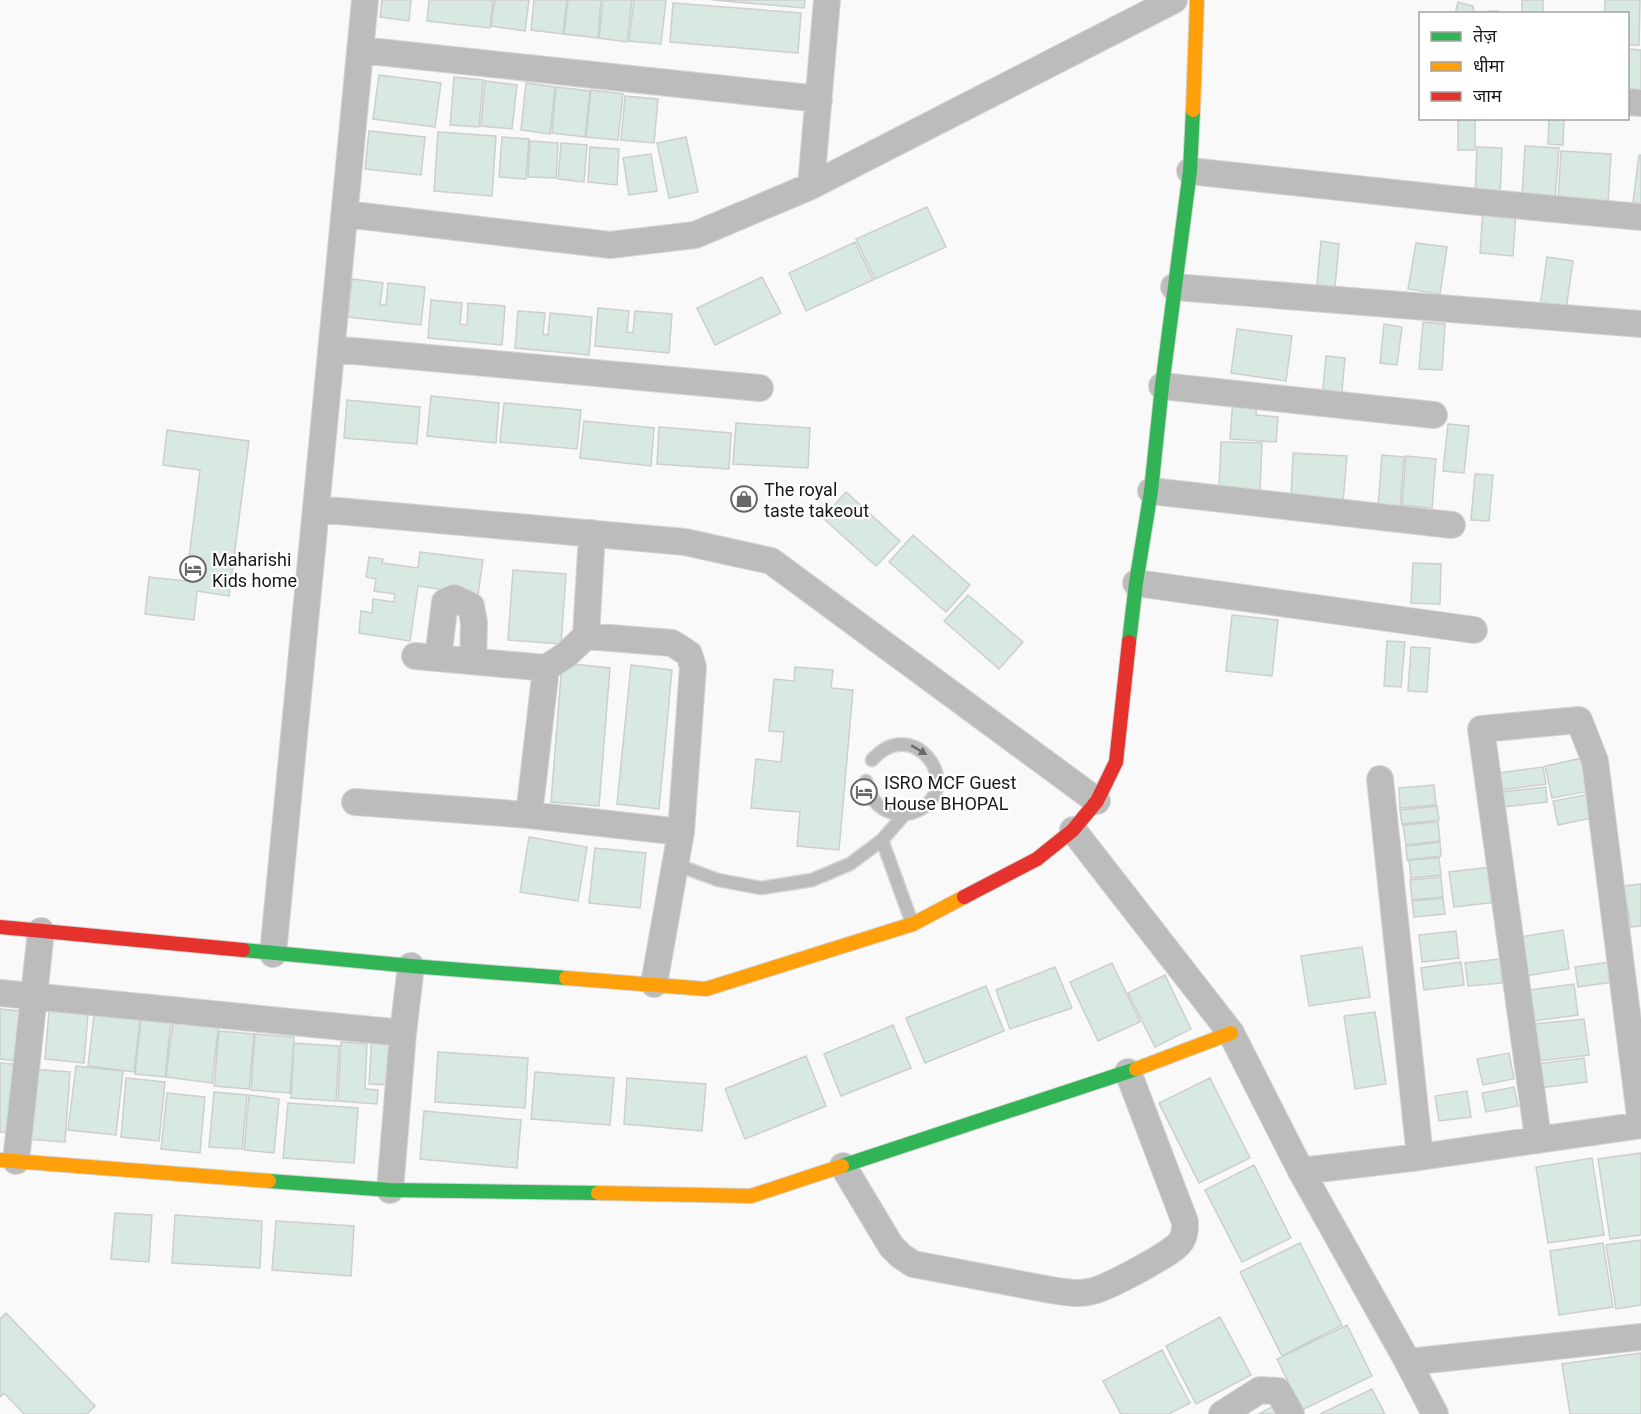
<svg xmlns="http://www.w3.org/2000/svg" width="1641" height="1414" viewBox="0 0 1641 1414" font-family="Roboto,'Noto Sans Devanagari',sans-serif">
<style>
.building{fill:#d7e9e1;stroke:#cdcece;stroke-width:1.5}
.lines{fill:none;stroke-linecap:round;stroke-linejoin:round}
.lane-casing{stroke:#d4d5d4;stroke-width:15}
.street-casing{stroke:#d4d5d4;stroke-width:28}
.fast-casing{stroke:#d4d5d4;stroke-width:16}
.slow-casing{stroke:#d4d5d4;stroke-width:16}
.jam-casing{stroke:#d4d5d4;stroke-width:16}
.lane{stroke:#bbbcbb;stroke-width:12}
.street{stroke:#bbbcbb;stroke-width:26}
.fast{stroke:#30b455;stroke-width:14}
.slow{stroke:#ff9f0a;stroke-width:14}
.jam{stroke:#e5322d;stroke-width:14}
.oneway{fill:#6a6a6a}
.labels{text-anchor:middle;dominant-baseline:central;stroke-width:4.5;stroke-linejoin:round;paint-order:stroke}
.poi-label{font-size:18px;fill:#181918;stroke:#fff;text-anchor:start}
</style>
<rect width="100%" height="100%" fill="#f8f9f8"/>
<!-- building -->
<path class="building" d="M382,0H411L409,21L380,17Z
M429,0H493L490,28L427,21Z
M495,0H529L525,31L491,26Z
M534,0H567L563,34L531,30Z
M568,0H601L598,38L564,34Z
M603,0H632L627,42L599,38Z
M634,0H666L661,44L629,41Z
M713,0H805L804,8Z
M1522,0H1543V14H1522Z
M1605,0H1640L1639,45H1628V14H1605Z
M1458,2L1473,6L1474,12L1498,11V14H1455Z
M673,3L801,13L798,53L670,42Z
M1628,49L1641,50V92L1628,91Z
M379,75L441,83L435,127L373,119Z
M454,77L483,80L479,127L450,125Z
M485,81L517,85L512,129L481,126Z
M526,83L555,87L550,134L521,130Z
M556,87L590,91L585,137L552,133Z
M591,90L623,94L618,140L586,137Z
M625,96L658,99L654,143L621,140Z
M1458,118H1475V150H1458Z
M1549,118H1564L1563,145L1548,144Z
M369,131L425,137L421,175L365,169Z
M438,132L496,136L492,196L434,191Z
M502,137L529,139L526,179L499,177Z
M686,137L698,192L669,198L657,143Z
M530,141L558,143L556,178L528,177Z
M561,143L587,145L584,182L558,179Z
M1525,146L1559,148L1555,199L1522,197Z
M590,147L619,149L617,185L588,182Z
M1477,147L1502,148L1500,197L1475,196Z
M1561,151L1611,154L1608,204L1558,201Z
M651,154L657,191L629,195L623,158Z
M1639,155H1641V204L1633,202Z
M927,207L946,247L875,279L856,239Z
M1483,208L1516,211L1513,256L1480,253Z
M1321,241L1339,244L1335,287L1317,285Z
M855,242L873,280L806,311L789,273Z
M1416,243L1447,247L1440,294L1408,289Z
M1547,257L1573,261L1566,310L1540,307Z
M762,277L781,313L715,345L697,308Z
M352,279L383,283L380,305H386L388,283L425,287L421,325L348,317Z
M431,300L462,303L460,324L467,325L468,303L505,306L502,345L428,338Z
M598,308L629,311L627,332L633,333L635,311L672,314L669,353L595,346Z
M518,311L545,313L543,334L548,335L550,313L592,317L589,355L515,348Z
M1423,322L1445,324L1442,370L1419,369Z
M1384,324L1402,327L1397,365L1380,363Z
M1237,329L1292,336L1286,381L1231,373Z
M1326,356L1345,358L1341,401L1322,399Z
M431,396L499,403L496,443L427,436Z
M1233,399L1257,401L1256,415L1278,417L1276,442L1230,439Z
M347,400L420,407L417,444L344,438Z
M504,403L581,410L577,449L500,442Z
M584,421L654,428L651,466L580,458Z
M736,423L810,428L808,468L733,464Z
M1448,424L1469,426L1464,473L1443,471Z
M659,427L731,433L729,469L657,464Z
M167,430L249,441L229,596L197,591L194,620L145,614L149,577L186,581L200,470L163,465Z
M1221,442L1262,443L1260,491L1219,489Z
M1293,453L1347,456L1343,502L1291,498Z
M1382,455L1404,457L1400,508L1378,507Z
M1406,456L1436,459L1432,508L1402,505Z
M1475,474L1493,475L1489,521L1471,520Z
M846,492L900,541L876,566L823,518Z
M913,535L970,585L946,612L889,562Z
M420,552L483,560L478,595L418,586L410,641L359,633L361,611L372,613L373,599L394,602L395,594L374,591L376,579L366,577L369,557L383,559L382,563L418,568Z
M1413,563L1441,564L1440,604L1411,603Z
M513,570L566,574L561,644L508,640Z
M968,595L1023,642L999,669L944,621Z
M1232,615L1278,620L1272,676L1226,671Z
M1387,641L1405,642L1401,687L1384,686Z
M1411,647L1430,648L1427,692L1408,691Z
M562,663L610,668L599,806L551,802Z
M631,665L672,670L659,809L617,804Z
M795,667L833,670L831,688L853,690L839,850L797,846L800,812L751,808L756,759L781,762L784,732L769,731L774,679L794,681Z
M1583,758L1590,791L1552,798L1545,766Z
M1543,767L1546,784L1501,790L1499,773Z
M1434,785L1436,805L1400,808L1399,788Z
M1546,787L1547,802L1503,807L1501,792Z
M1590,794L1596,817L1558,825L1553,801Z
M1437,806L1439,820L1402,824L1400,810Z
M1438,822L1440,841L1406,845L1403,825Z
M529,837L587,847L578,901L520,892Z
M1440,842L1441,856L1407,860L1406,846Z
M595,848L646,853L640,908L589,903Z
M1439,858L1441,875L1411,878L1409,860Z
M1492,867L1497,902L1454,907L1449,872Z
M1441,877L1443,897L1412,900L1410,880Z
M1641,884V926L1631,927L1624,886Z
M1443,898L1445,914L1414,917L1412,901Z
M1563,930L1569,969L1526,976L1520,937Z
M1456,931L1459,958L1422,962L1419,935Z
M1362,947L1370,997L1309,1006L1301,956Z
M1500,959L1502,983L1468,986L1465,963Z
M1617,961L1620,981L1578,987L1575,967Z
M1461,962L1464,985L1424,990L1421,968Z
M1112,963L1140,1022L1098,1041L1070,982Z
M1055,967L1072,1008L1010,1029L996,990Z
M1165,975L1191,1029L1155,1047L1128,993Z
M1574,984L1578,1015L1534,1021L1530,990Z
M986,986L1004,1031L925,1063L906,1018Z
M95,1007L141,1012L134,1072L88,1066Z
M0,1009L20,1011L15,1061L0,1059Z
M49,1011L88,1014L84,1063L45,1059Z
M1375,1012L1386,1084L1355,1089L1344,1016Z
M174,1015L219,1021L212,1083L166,1077Z
M141,1018L171,1021L165,1077L135,1074Z
M1584,1019L1589,1055L1538,1061L1533,1024Z
M893,1025L911,1068L841,1096L824,1054Z
M219,1031L254,1034L249,1089L214,1086Z
M255,1034L294,1037L290,1093L251,1090Z
M372,1035L390,1037L388,1085L369,1084Z
M341,1042L367,1044L365,1089L378,1090L377,1104L338,1101Z
M294,1043L339,1046L336,1101L291,1098Z
M438,1052L528,1058L525,1108L435,1102Z
M1509,1053L1514,1079L1483,1085L1477,1059Z
M806,1056L826,1106L745,1139L725,1089Z
M1584,1058L1587,1082L1539,1088L1536,1064Z
M0,1063L23,1065L18,1134L0,1132Z
M76,1066L123,1071L116,1135L68,1130Z
M31,1069L70,1072L65,1142L26,1139Z
M535,1072L614,1078L610,1125L531,1119Z
M126,1078L165,1082L159,1141L121,1137Z
M627,1078L706,1084L702,1131L624,1124Z
M1210,1078L1250,1158L1199,1183L1159,1103Z
M1514,1087L1518,1106L1486,1112L1482,1093Z
M1467,1091L1471,1117L1439,1121L1435,1096Z
M214,1092L247,1095L242,1149L209,1147Z
M167,1093L205,1097L200,1153L161,1149Z
M249,1095L279,1099L274,1153L244,1150Z
M288,1103L358,1108L354,1163L283,1158Z
M424,1111L521,1120L517,1168L420,1159Z
M1641,1153V1235L1610,1239L1598,1159Z
M1592,1158L1604,1235L1548,1243L1536,1167Z
M1254,1165L1291,1238L1242,1262L1205,1190Z
M115,1213L152,1215L149,1262L111,1259Z
M175,1215L262,1221L260,1268L172,1263Z
M276,1221L354,1226L351,1276L272,1270Z
M1641,1240V1305L1616,1309L1606,1245Z
M1300,1243L1342,1325L1282,1356L1240,1272Z
M1603,1243L1613,1307L1559,1315L1550,1251Z
M6,1313L95,1406L87,1414H24L4,1393L0,1397V1319Z
M1220,1317L1251,1375L1196,1404L1166,1346Z
M1347,1325L1372,1376L1302,1410L1277,1359Z
M1162,1350L1190,1403L1169,1414H1121L1103,1381Z
M1641,1353V1414H1570L1562,1364Z
M1372,1389L1385,1414H1320Z
M1277,1404L1282,1414H1259Z"/>
<g class="lines">
<!-- lane casing -->
<g class="lane-casing">
<path id="lane" d="M866,781C869,796 876,807 890,812C901,816 912,814 921,809C964,782 912,714 872,760
M882,840L912,923
M675,864L718,880L761,888L812,880L850,864L882,840L904,815"/>
</g>
<!-- street casing -->
<g class="street-casing">
<path id="street" d="M360,50L819,99
M1628,102L1641,103
M1190,171L1469,201L1641,217
M811,186L827,0
M345,214L610,245L695,235L811,186L1174,0
M1174,287L1641,324
M332,349L760,388
M1162,386L1434,415
M1151,491L1452,525
M316,509L685,542L771,561L1097,801
M1136,583L1474,630
M586,636L592,533
M415,656L546,668L566,655L586,636L672,643L689,654L693,667L681,832L654,984
M438,658L445,602L454,598L471,606L474,623L473,661
M1380,779L1420,1157
M355,802L529,815L681,832
M529,815L546,668
M1073,830L1231,1033L1301,1171L1408,1362L1435,1414
M273,954L365,0
M0,993L403,1033
M1538,1138L1481,729L1579,720L1595,761L1641,1124
M16,1161L41,931
M843,1166L891,1246L901,1256L913,1264L1051,1290C1065,1292 1079,1295 1093,1291C1109,1287 1167,1256 1179,1244C1185,1237 1185,1230 1185,1222L1128,1072
M1301,1171L1420,1157L1641,1125
M390,1190L403,1033L411,966
M1408,1362L1641,1337
M1222,1414L1260,1390L1278,1391L1291,1414"/>
</g>
<!-- fast casing -->
<g class="fast-casing">
<path id="fast" d="M1129,642L1136,583L1151,491L1162,386L1190,171L1193,110
M243,950L411,966L566,978
M842,1166L1136,1069
M269,1181L390,1190L598,1193"/>
</g>
<!-- slow casing -->
<g class="slow-casing">
<path id="slow" d="M1193,110L1197,0
M566,978L706,989L913,924L964,897
M1136,1069L1231,1033
M0,1160L269,1181
M598,1193L751,1196L842,1166"/>
</g>
<!-- jam casing -->
<g class="jam-casing">
<path id="jam" d="M964,897L1037,859L1073,830L1097,801L1116,762L1129,642
M0,927L243,950"/>
</g>
<!-- lane -->
<use href="#lane" class="lane"/>
<!-- street -->
<use href="#street" class="street"/>
<!-- fast -->
<use href="#fast" class="fast"/>
<!-- slow -->
<use href="#slow" class="slow"/>
<!-- jam -->
<use href="#jam" class="jam"/>
</g>
<!-- one-way arrows -->
<defs><path id="oneway-solid" d="M-6-.8H1V-3.2L6.5 0L1 3.2V.8H-6Z" transform="scale(1.5)"/></defs>
<use class="oneway" href="#oneway-solid" transform="translate(919 750) rotate(31)"/>
<!-- icons -->
<defs>
<g id="shop-ring" transform="scale(1.35)"><circle r="9.5" fill="#fff" stroke="#666766" stroke-width="1.5"/><path d="M-5-2.5h2.3a2.7 3.5 0 0 1 5.4 0H5L5.5 6h-11ZM-1.5-2.5h3a1.5 2.3 0 0 0-3 0Z" fill="#666766"/></g>
<g id="hotel-ring" transform="scale(1.35)"><circle r="9.5" fill="#fff" stroke="#666766" stroke-width="1.5"/><path d="M-6-4.5h1.5V1H6V5H4.5V3h-9V5H-6ZM-4 0a1.8 1.8 0 1 1 3.6 0ZM.5 0V-2.5h3Q6-2.5 6 0Z" fill="#666766"/></g>
</defs>
<g fill-rule="evenodd">
<use href="#shop-ring" x="744" y="499"/>
<use href="#hotel-ring" x="193" y="569"/>
<use href="#hotel-ring" x="864" y="792"/>
</g>
<g class="labels">
<!-- poi labels -->
<g class="poi-label">
<text x="764" y="489">The royal<tspan x="764" dy="21">taste takeout</tspan></text>
<text x="212" y="559">Maharishi<tspan x="212" dy="21">Kids home</tspan></text>
<text x="884" y="782">ISRO MCF Guest<tspan x="884" dy="21">House BHOPAL</tspan></text>
</g>
</g>
<!-- legend -->
<rect x="1419" y="12" width="210" height="108" fill="#ffffff" stroke="#a3a3a3" stroke-width="1.5"/>
<rect x="1431" y="32" width="30" height="9" fill="#30b455" stroke="#a3a3a3" stroke-width="1.5"/>
<text x="1473" y="42" font-size="18" fill="#181918">तेज़</text>
<rect x="1431" y="62" width="30" height="9" fill="#ff9f0a" stroke="#a3a3a3" stroke-width="1.5"/>
<text x="1473" y="72" font-size="18" fill="#181918">धीमा</text>
<rect x="1431" y="92" width="30" height="9" fill="#e5322d" stroke="#a3a3a3" stroke-width="1.5"/>
<text x="1473" y="102" font-size="18" fill="#181918">जाम</text>
</svg>
